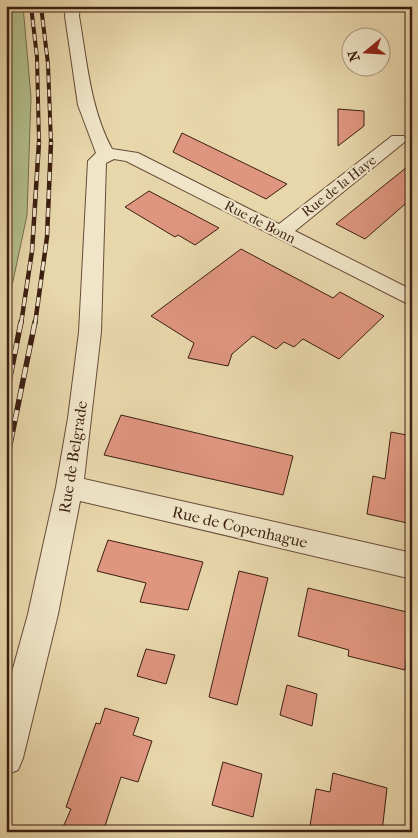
<svg xmlns="http://www.w3.org/2000/svg" width="418" height="838" viewBox="0 0 418 838" font-family="'IM FELL French Canon',serif">
<style>
.green{fill:#b2bf8c;stroke:#776e4f}
.building{fill:#df967f;stroke:#3c1e12}
.lines{fill:none;stroke-linecap:round;stroke-linejoin:round}
.street-casing{stroke:#674c38;stroke-width:2}
.street{fill:#f0e5c8;fill-rule:evenodd}
.rail-far2-casing{stroke:#3c1e12;stroke-width:4}
.rail-far1-casing{stroke:#3c1e12;stroke-width:4.5}
.rail-casing{stroke:#3c1e12;stroke-width:5.5}
.rail-far2{stroke:#f0e5c8;stroke-width:2.5;stroke-dasharray:7;stroke-linecap:butt}
.rail-far1{stroke:#f0e5c8;stroke-width:3;stroke-dasharray:9;stroke-linecap:butt}
.rail{stroke:#f0e5c8;stroke-width:4;stroke-dasharray:11;stroke-linecap:butt}
.labels{text-anchor:middle;dominant-baseline:central;stroke-width:4.5;stroke-linejoin:round;paint-order:stroke}
.far-street-label{font-size:14px;fill:#3c1e12;stroke:#f0e5c8}
.street-label{font-size:16px;fill:#3c1e12;stroke:#f0e5c8}
</style>
<rect width="100%" height="100%" fill="#e8d7ab"/>
<filter id="stains"><feTurbulence type="fractalNoise" baseFrequency=".004" numOctaves="4"/><feColorMatrix values="0 0 0 0 .2 0 0 0 0 .09 0 0 0 0 .02 0 0 0 .5 -.17"/></filter>
<radialGradient id="worn" r=".72"><stop offset=".6" stop-color="#630" stop-opacity="0"/><stop offset="1" stop-color="#630" stop-opacity=".3"/></radialGradient>
<!-- green -->
<path class="green" d="M6,6H23L31,97L27,215L6,314Z"/>
<!-- building -->
<path class="building" d="M338,109L364,111V126L338,146Z
M182,133L287,184L266,199L173,152Z
M412,163V198L365,239L336,224Z
M149,191L183,209L219,228L195,245L178,235L175,237L125,207Z
M241,249L333,298L340,292L384,316L339,359L303,339L294,347L284,342L276,349L253,336L232,354L228,366L188,358L194,343L151,316Z
M121,415L293,456L283,495L104,455Z
M391,432L412,436V524L367,514L373,476L385,479Z
M108,540L203,562L188,610L140,602L146,583L97,571Z
M239,571L268,578L237,705L209,697Z
M308,588L411,613L405,670L348,656L349,650L298,636Z
M146,649L175,655L166,684L137,676Z
M287,685L317,694L312,726L280,715Z
M105,708L139,718L133,735L152,741L138,782L121,777L103,832H61L71,809L66,807L96,723L100,724Z
M223,762L262,774L253,817L212,805Z
M333,773L387,788L382,832H309L316,789L330,792Z"/>
<g class="lines">
<!-- street casing -->
<g class="street-casing">
<path id="street" d="M66,6H80L79,16C87,61 90,108 112,149L138,153L279,224L392,136H404L407,140L295,231L412,290V306L126,161L114,159L106,163L101,332L84,479L412,553V579L80,501L58,614L23,758L18,770L6,775V694L28,614L56,487L68,418L79,332L88,161L96,153L78,105L65,16Z"/>
</g>
<!-- street -->
<use href="#street" class="street"/>
<!-- rail-far2 casing -->
<g class="rail-far2-casing">
<path id="rail-far2" d="M31,6L37,57L39,143
M41,6L48,64L51,143"/>
</g>
<!-- rail-far1 casing -->
<g class="rail-far1-casing">
<path id="rail-far1" d="M21,324L32,251L39,142
M35,324L47,237L51,142"/>
</g>
<!-- rail casing -->
<g class="rail-casing">
<path id="rail" d="M6,397L21,322
M6,464L35,322"/>
</g>
<!-- rail-far2 -->
<use href="#rail-far2" class="rail-far2"/>
<!-- rail-far1 -->
<use href="#rail-far1" class="rail-far1"/>
<!-- rail -->
<use href="#rail" class="rail"/>
</g>
<g class="labels">
<!-- far-street labels -->
<g class="far-street-label">
<text transform="translate(339 186) rotate(-38)">Rue de la Haye</text>
<text transform="translate(260 222) rotate(27)">Rue de Bonn</text>
</g>
<!-- street labels -->
<g class="street-label">
<text transform="translate(73 457) rotate(-81)">Rue de Belgrade</text>
<text transform="translate(240 527) rotate(13)">Rue de Copenhague</text>
</g>
</g>
<!-- margin -->
<rect width="418" height="838" fill="none" stroke="#e8d7ab" stroke-width="25"/>
<rect x="8" y="8" width="403" height="823" fill="none" stroke="#3c1e12" stroke-width="2.5"/>
<rect x="12" y="12" width="393" height="813" fill="none" stroke="#3c1e12"/>
<!-- north arrow -->
<g transform="translate(366 52) rotate(252)"><circle r="24" fill="#f0e5c8" stroke="#a8957f"/>
<path d="M0-4L9 19L0 12L-9 19Z" fill="#8f2418"/>
<text y="-8" font-size="14" font-weight="bold" text-anchor="middle" fill="#3c1e12">N</text>
</g>
<rect width="100%" height="100%" filter="url(#stains)"/>
<rect width="100%" height="100%" fill="url(#worn)"/>
</svg>
